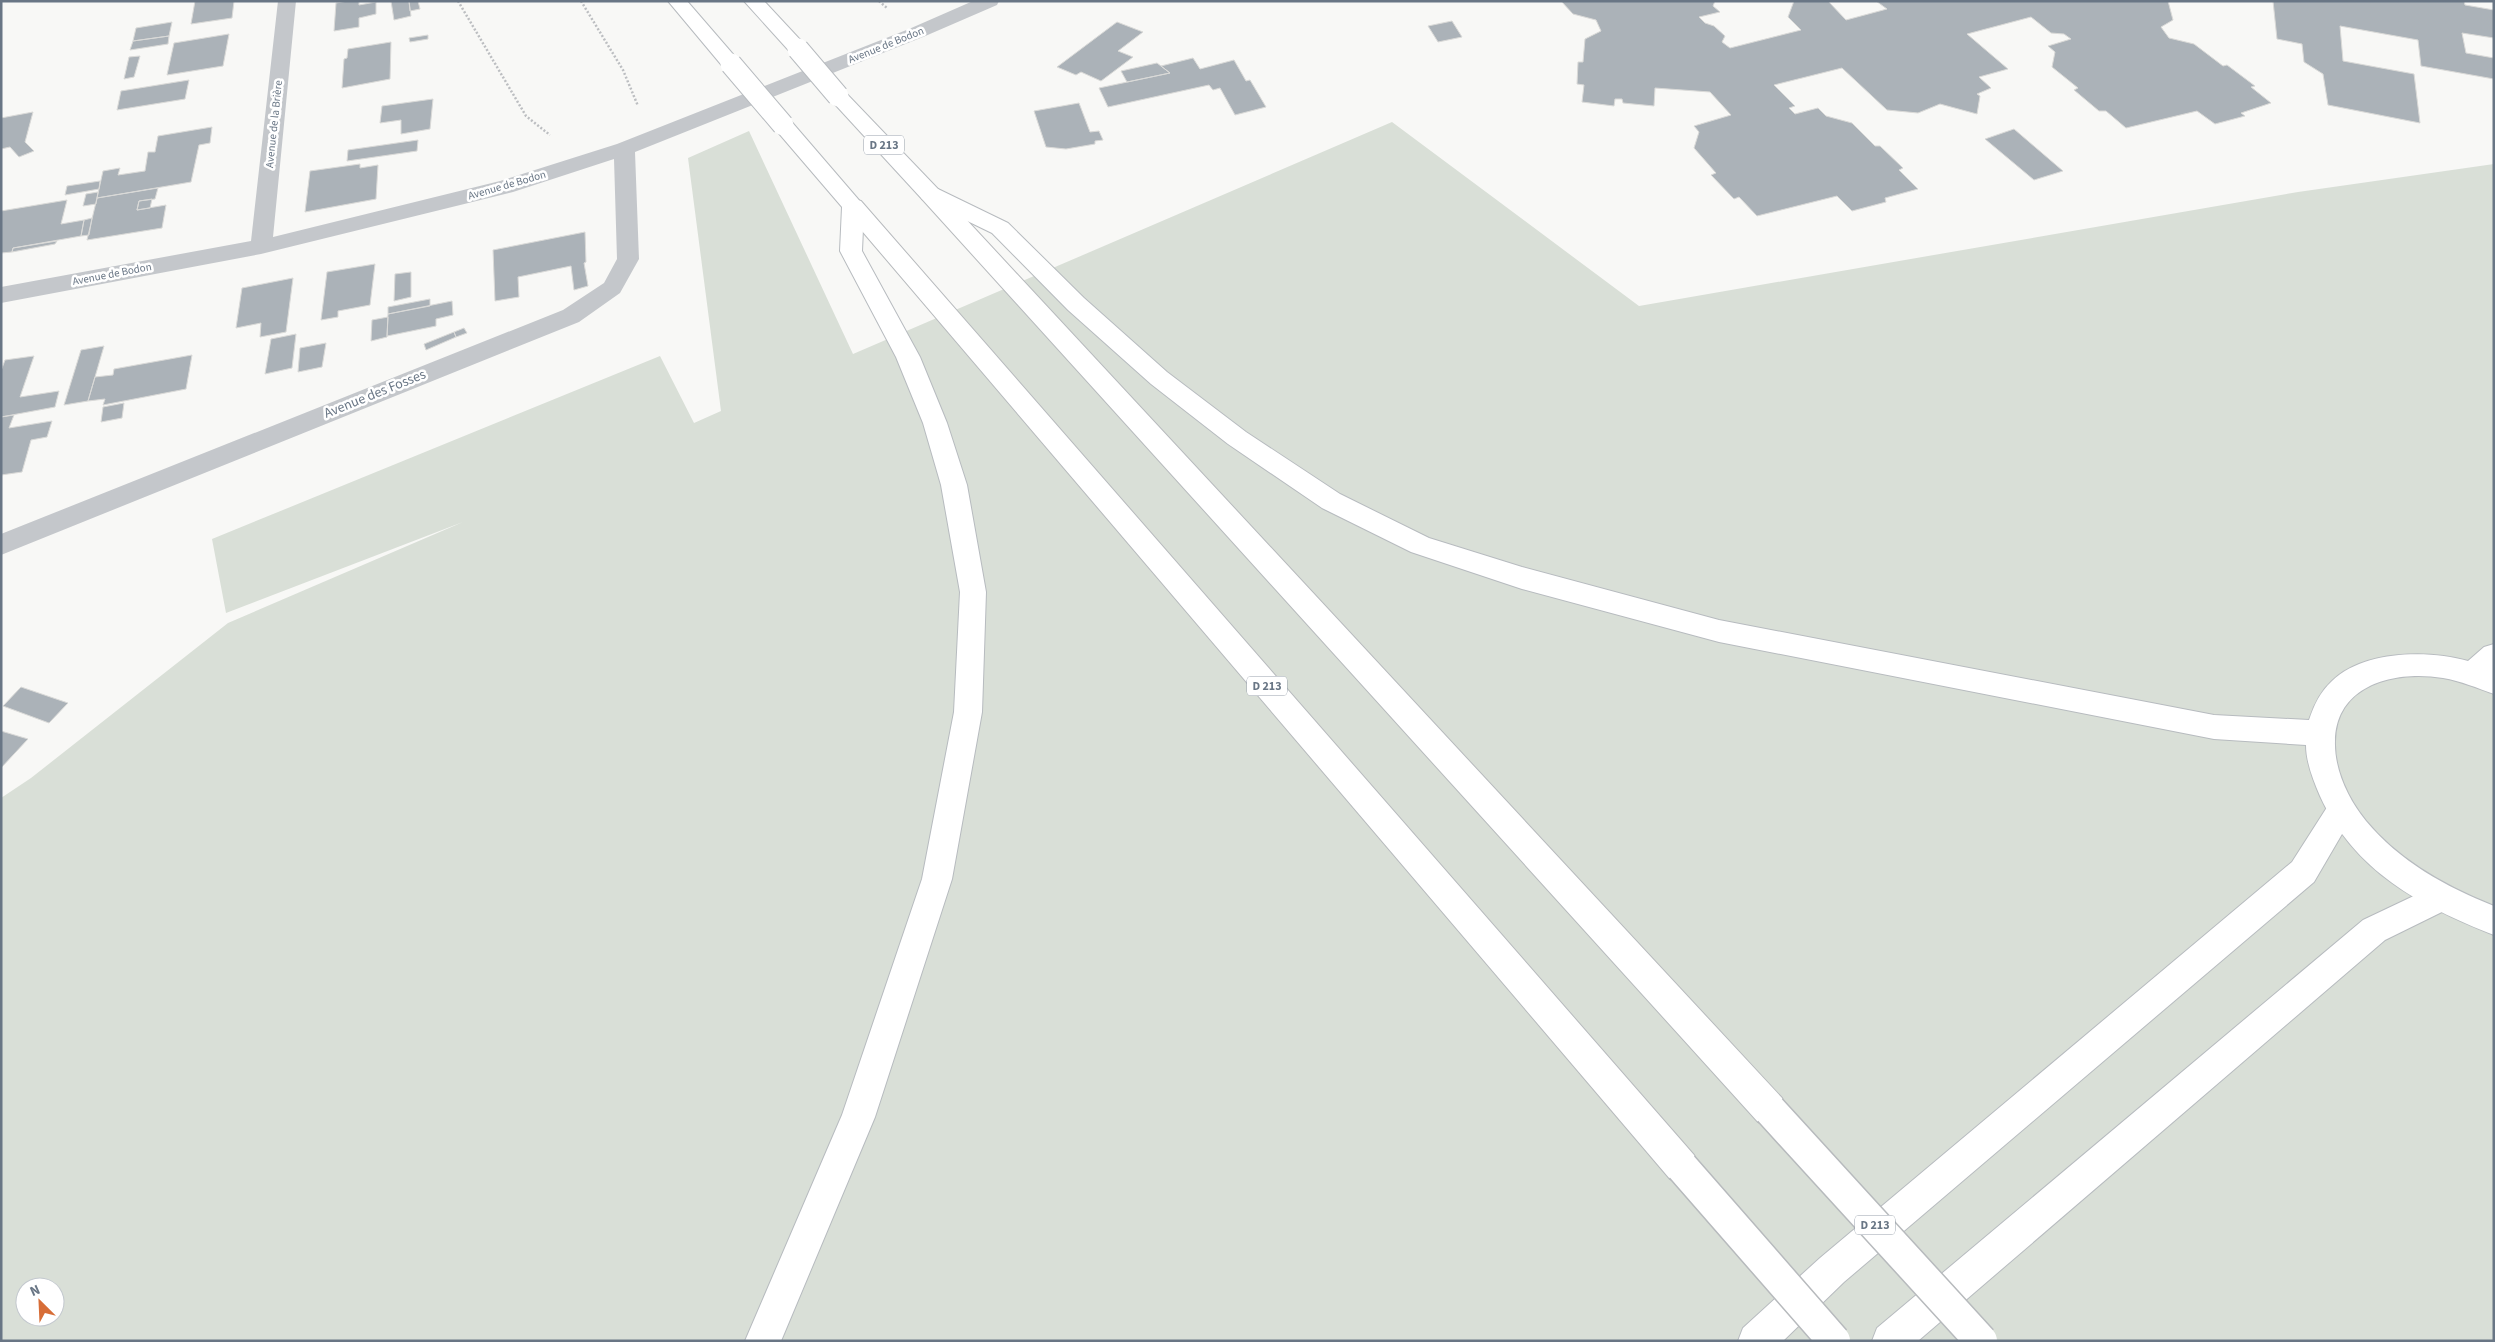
<svg xmlns="http://www.w3.org/2000/svg" width="2495" height="1342" viewBox="0 0 2495 1342" font-family="'Source Sans 3',sans-serif">
<style>
.green{fill:#d9dfd7;fill-rule:evenodd}
.building{fill:#abb2b8;stroke:#dadad8}
.lines{fill:none;stroke-linecap:round;stroke-linejoin:round}
.secondary-casing{stroke:#b7bbbf;stroke-width:2}
.primary-casing{stroke:#b7bbbf;stroke-width:2}
.trunk-casing{stroke:#b7babd;stroke-width:2}
.path{stroke:#bcbec1;stroke-width:2.5;stroke-dasharray:2 2;stroke-linecap:butt}
.minor{fill:#c4c7cb;fill-rule:evenodd}
.secondary{fill:#fff;fill-rule:evenodd}
.primary{fill:#fff;fill-rule:evenodd}
.trunk{fill:#fff;fill-rule:evenodd}
.primary-bridge-casing{stroke:#b7bbbf;stroke-width:23;stroke-linecap:butt}
.trunk-bridge-casing{stroke:#b7babd;stroke-width:35;stroke-linecap:butt}
.primary-bridge{stroke:#fff;stroke-width:21}
.trunk-bridge{stroke:#fff;stroke-width:32}
.labels{text-anchor:middle;dominant-baseline:central;stroke-width:5;stroke-linejoin:round;paint-order:stroke}
.far-street-label{font-size:11px;fill:#697685;stroke:#fff}
.shield{fill:#fff;stroke:#969faa;stroke-width:1}
.shield-label{font-size:12px;font-weight:bold;fill:#697685}
.street-label{font-size:14px;fill:#697685;stroke:#fff}
</style>
<rect width="100%" height="100%" fill="#f8f8f6"/>
<!-- green -->
<path class="green" d="M1392,122L1639,306L2298,192L2494,164V1341H1V798L31,778L228,623L463,522L226,613L212,539L660,356L694,423L721,411L688,158L749,131L853,354ZM25,1287H55V1317H25Z"/>
<!-- building -->
<path class="building" d="M195,1H234L232,18L191,24Z
M348,1H359V5L376,2V14L359,18V27L334,31L336,3Z
M391,1H409L411,16L394,20Z
M409,1H418L420,9L410,11Z
M1561,1H1715L1713,6L1720,12L1699,17L1705,23L1714,26L1725,36L1722,42L1730,48L1801,30L1788,17L1794,1H1828L1846,20L1887,9L1876,1H2168L2173,20L2161,27L2169,38L2194,44L2223,66L2227,65L2255,86L2251,87L2271,103L2241,113L2245,116L2215,124L2197,111L2126,128L2106,111H2099L2074,90L2078,88L2052,67L2055,52L2048,46L2071,39L2064,34L2051,33L2031,17L1967,34L2008,69L1979,77L1991,88L1977,94L1980,96L1977,114L1940,104L1918,113L1887,110L1842,68L1774,85L1795,106L1789,108L1795,114L1818,108L1826,116L1852,123L1875,146H1880L1903,168L1899,170L1918,189L1885,198L1886,202L1852,211L1837,196L1757,216L1739,197L1734,199L1711,175L1716,173L1694,148L1699,132L1694,126L1731,115L1710,92L1655,88L1654,106L1623,103L1622,99H1615L1614,106L1582,102L1584,85L1577,84L1578,62H1583L1585,39L1601,31L1596,20L1573,14Z
M2273,1H2464L2465,5L2494,10V38L2462,33L2466,53L2494,58V79L2421,66L2418,40L2340,26L2343,61L2414,74L2420,123L2328,105L2323,74L2304,62L2302,44L2277,39Z
M1452,21L1462,37L1438,42L1428,26Z
M172,22L169,36L133,41L136,28Z
M1117,22L1143,32L1118,51L1133,57L1101,81L1081,72L1076,75L1057,67Z
M229,34L223,66L167,75L174,43Z
M428,35V39L410,42L409,38Z
M169,36L168,44L130,50L133,41Z
M391,42L390,79L342,88L344,59L347,58L348,49Z
M140,56L134,77L124,79L129,57Z
M1193,58L1200,69L1234,60L1246,81L1250,80L1266,107L1235,115L1220,88L1213,90L1209,85L1108,107L1099,88L1170,73L1161,66Z
M1157,63L1170,73L1127,82L1121,71Z
M189,80L185,99L117,110L121,91Z
M433,99L430,129L401,134V120L380,123L382,106Z
M1079,103L1090,132L1099,131L1103,140L1095,141V144L1066,149L1046,147L1034,111Z
M33,112L25,142L34,151L19,157L10,147L1,149V118Z
M212,127L210,143L199,145L191,182L97,198L103,171L120,168L118,175L145,171L148,152H155L158,136Z
M2014,129L2063,171L2034,180L1985,139Z
M418,140L417,151L347,161L348,150Z
M360,164V168L378,165L376,199L305,212L310,171Z
M100,181L99,189L65,195L67,186Z
M158,188L155,199L139,201L137,210L166,205L162,228L87,240L97,198Z
M98,192L96,204L83,206L86,194Z
M152,199L150,208L137,210L139,201Z
M67,200L61,224L84,220L81,236L13,248L12,252L1,253V211Z
M92,218L89,235L81,236L84,220Z
M585,232L586,262L584,263L588,286L574,290L571,266L518,277L519,297L495,301L493,250Z
M57,241L55,244L12,252L13,248Z
M375,264L370,305L338,311V317L321,320L327,272Z
M411,272V297L394,301L395,274Z
M293,278L286,332L260,337L261,323L236,328L242,288Z
M430,299V306L388,314V307Z
M452,301L453,315L436,319V326L387,336L388,314Z
M388,317L387,337L371,341L372,320Z
M464,328L467,333L456,337L454,332Z
M454,332L456,337L426,350L424,344Z
M296,334L292,368L265,374L271,339Z
M326,343L322,367L298,372L300,348Z
M104,346L88,401L64,405L81,350Z
M192,355L186,389L103,405L105,399L88,401L95,377L113,375L114,369Z
M34,356L20,397L59,391L55,407L1,417V371L5,360Z
M124,403L122,418L101,422L103,407Z
M14,415L9,428L52,421L47,437L31,440L22,472L1,475V417Z
M21,687L68,703L49,723L3,706Z
M1,731L28,739L1,768Z"/>
<g class="lines">
<!-- secondary casing -->
<g class="secondary-casing">
<path id="secondary" d="M2341,797L2351,801L2356,810L2314,882L1844,1282L1783,1341H1738L1743,1328L1820,1258L2292,862L2331,801Z
M2439,884L2450,888L2454,898L2450,908L2385,940L1918,1341H1872L1877,1328L2363,920Z"/>
</g>
<!-- primary casing -->
<g class="primary-casing">
<path id="primary" d="M668,1H687L738,60L741,64L738,68H724Z
M744,1H764L805,45L808,49L805,53H791Z
M838,90L845,92L938,189L1008,223L1084,298L1167,372L1246,432L1340,494L1429,538L1522,567L1719,620L2214,715L2309,720C2314,705 2320,692 2332,681C2364,650 2429,650 2468,661L2484,647L2494,644V694C2477,688 2461,681 2443,678C2396,670 2336,684 2335,741C2334,769 2348,799 2366,821C2399,861 2446,887 2494,906V935C2420,906 2354,871 2320,796C2313,780 2306,762 2306,745L2214,739L1719,642L1522,589L1411,552L1322,508L1228,444L1151,384L1068,310L992,233L922,199L831,100L828,96L831,92Z
M783,119L790,120L864,206L862,251L920,357L947,423L967,485L986,592L982,712L952,879L875,1117L781,1341H745L842,1115L922,879L954,712L960,592L941,485L923,423L896,357L840,251L842,207L776,130L773,125L776,120Z"/>
</g>
<!-- trunk casing -->
<g class="trunk-casing">
<path id="trunk" d="M930,187L938,189L1782,1098L1787,1110L1782,1122L1770,1127L1758,1122L922,199L919,194L922,189Z
M853,199L861,201L1694,1155L1699,1167L1694,1179L1682,1184L1670,1179L845,211L842,206L845,201Z"/>
</g>
<!-- path -->
<path class="path" d="M458,1L526,116L550,135
M581,1L623,70L638,106
M879,1L887,8"/>
<!-- minor -->
<path class="minor" d="M278,1H296L273,237L500,181L617,144L909,29L973,1H999L997,5L923,37L635,152L639,259L620,293L579,322L1,555V534L563,310L604,283L617,259L614,159L513,192L261,254L1,303V287L251,241Z"/>
<!-- secondary -->
<use href="#secondary" class="secondary"/>
<!-- primary -->
<use href="#primary" class="primary"/>
<!-- trunk -->
<use href="#trunk" class="trunk"/>
<!-- primary-bridge casing -->
<g class="primary-bridge-casing">
<path id="primary-bridge" d="M798,49L838,96
M731,64L783,125"/>
</g>
<!-- trunk-bridge casing -->
<g class="trunk-bridge-casing">
<path id="trunk-bridge" d="M1770,1110L1981,1341
M1682,1167L1834,1341"/>
</g>
<!-- primary-bridge -->
<use href="#primary-bridge" class="primary-bridge"/>
<!-- trunk-bridge -->
<use href="#trunk-bridge" class="trunk-bridge"/>
</g>
<g class="labels">
<!-- far-street labels -->
<g class="far-street-label">
<text transform="translate(886 45) rotate(-22)">Avenue de Bodon</text>
<text transform="translate(274 124) rotate(-84)">Avenue de la Brière</text>
<text transform="translate(507 185) rotate(-16)">Avenue de Bodon</text>
<text transform="translate(112 274) rotate(-11)">Avenue de Bodon</text>
</g>
<!-- shield labels -->
<g class="shield">
<rect x="864" y="135.5" width="40" height="19" rx="4"/>
<rect x="1247" y="676.5" width="40" height="19" rx="4"/>
<rect x="1855" y="1215.5" width="40" height="19" rx="4"/>
</g>
<g class="shield-label">
<text x="884" y="145">D 213</text>
<text x="1267" y="686">D 213</text>
<text x="1875" y="1225">D 213</text>
</g>
<!-- street labels -->
<g class="street-label">
<text transform="translate(375 394) rotate(-22)">Avenue des Fosses</text>
</g>
</g>
<!-- border -->
<rect width="2495" height="1342" fill="none" stroke="#697685" stroke-width="5"/>
<!-- north arrow -->
<g transform="translate(40 1302) rotate(336)"><circle r="24" fill="#ffffff" stroke="#c3c8ce"/>
<path d="M0-4L9 19L0 12L-9 19Z" fill="#d76d37"/>
<text y="-8" font-size="14" font-weight="bold" text-anchor="middle" fill="#697685">N</text>
</g>
</svg>
